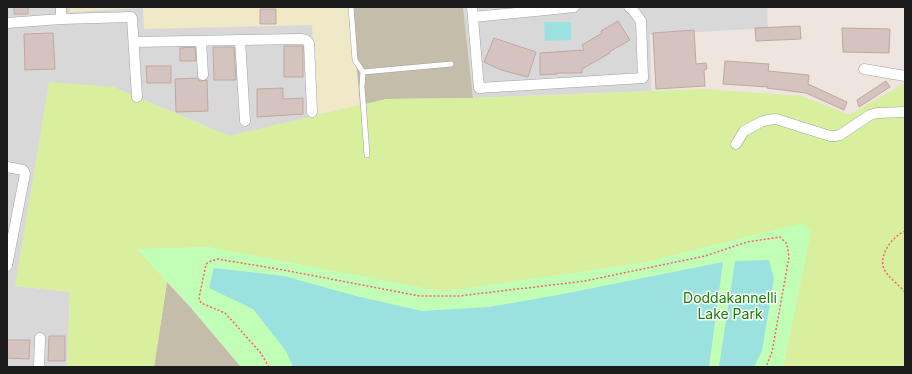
<svg xmlns="http://www.w3.org/2000/svg" width="912" height="374" viewBox="0 0 912 374" font-family="Inter,sans-serif">
<style>
.residential{fill:#d9d8d8}
.construction{fill:#c3bdaa}
.farmland{fill:#f0e9c7}
.grass{fill:#d8ef9e}
.park{fill:#c0ffb5}
.water{fill:#9ae1e0}
.building{fill:#d5c3bf;stroke:#c1a7a0}
.lines{fill:none;stroke-linecap:round;stroke-linejoin:round}
.service-casing{stroke:#a2a2a2;stroke-width:6}
.minor-casing{stroke:#a2a2a2;stroke-width:11}
.path{stroke:#ff5f74;stroke-width:1.5;stroke-dasharray:2 2;stroke-linecap:butt}
.service{stroke:#fff;stroke-width:5}
.minor{stroke:#fff;stroke-width:10}
.labels{text-anchor:middle;dominant-baseline:central;stroke-width:3;stroke-linejoin:round;paint-order:stroke}
.park-label{font-size:14px;fill:#148200;stroke:#fff}
</style>
<rect width="100%" height="100%" fill="#eee5df"/>
<!-- residential -->
<path class="residential" d="M7,7H351L360,106L229,136L113,87L15,286L70,292L67,367H7Z
M463,7H767L768,28L650,35L651,91L473,98Z"/>
<!-- construction -->
<path class="construction" d="M351,7H463L473,98L387,99L360,106Z
M167,282L191,308L241,367H154Z"/>
<!-- farmland -->
<path class="farmland" d="M70,7H351L360,106L317,115L312,25L144,29L143,8L70,12Z"/>
<!-- grass -->
<path class="grass" d="M49,82L113,87L229,136L386,99L473,98L704,89L802,96L849,115L905,83V367H783L811,232L802,224L643,263L443,292L208,247L137,249L167,282L154,367H67L70,292L15,286Z"/>
<!-- park -->
<path class="park" d="M802,223L811,232L783,367H241L191,307L137,249L208,247L443,292L643,263Z"/>
<!-- water -->
<path class="water" d="M544,22H571V40L545,41Z
M769,260L774,279L762,351L754,367H719L735,261Z
M723,262L709,367H293L286,351L253,309L209,288L214,268L284,276L356,296L422,311L489,307L558,295Z"/>
<!-- building -->
<path class="building" d="M14,7H28V14H14Z
M260,9H276V24H260Z
M618,21L630,40L609,52L610,53L582,69V73H557V74L540,75V53L584,50L582,45L602,33L601,31Z
M800,26L801,39L756,41L755,28Z
M842,28L890,29L889,53L843,52Z
M694,30L696,64L706,63L707,69L704,70L705,86L656,89L653,33Z
M53,33L55,69L25,70L24,34Z
M494,38L536,52L528,77L501,70L484,62Z
M284,46H303V77H284Z
M195,47L196,61H180V48Z
M213,47H234L236,80H214Z
M725,61L769,64L768,71L809,75L808,84L847,102L844,110L806,93L767,88L768,87L723,84Z
M146,66H171V83H147Z
M197,78L200,81L207,80L208,111L176,112L175,79Z
M886,81L890,87L859,107L857,100Z
M283,88V99L303,98V114L257,117V89Z
M49,336H65V361H48Z
M7,340H30L29,359L7,358Z"/>
<g class="lines">
<!-- service casing -->
<g class="service-casing">
<path id="service" d="M351,7L355,60L363,72L451,64
M363,72L362,87L367,155"/>
</g>
<!-- minor casing -->
<g class="minor-casing">
<path id="minor" d="M61,7V19
M472,7L479,88L643,78L641,21L633,10L629,7
M535,7L536,11L574,7
M473,17L536,11
M7,23L61,19L131,17L132,18L137,97
M240,40L245,121
M201,41L203,75
M134,42L301,39L306,40L309,43L312,112
M864,69L905,76
M736,144L744,131L761,122L767,120L776,119L830,136H835L840,135L870,115L877,113L905,112
M7,167L23,170L25,174L7,266
M39,367L40,338"/>
</g>
<!-- path -->
<path class="path" d="M905,231C893,236 878,255 884,269C887,276 900,286 905,292
M269,367L260,352L225,313L201,303L199,298L206,264L211,261L217,259L278,269L420,296H459L585,281L705,256L747,242L780,237L787,244L789,257L772,352L766,367"/>
<!-- service -->
<use href="#service" class="service"/>
<!-- minor -->
<use href="#minor" class="minor"/>
</g>
<g class="labels">
<!-- park labels -->
<g class="park-label">
<text x="730" y="297">Doddakannelli<tspan x="730" dy="16">Lake Park</tspan></text>
</g>
</g>
<!-- border -->
<rect width="912" height="374" fill="none" stroke="#1b1b1b" stroke-width="16"/>
</svg>
